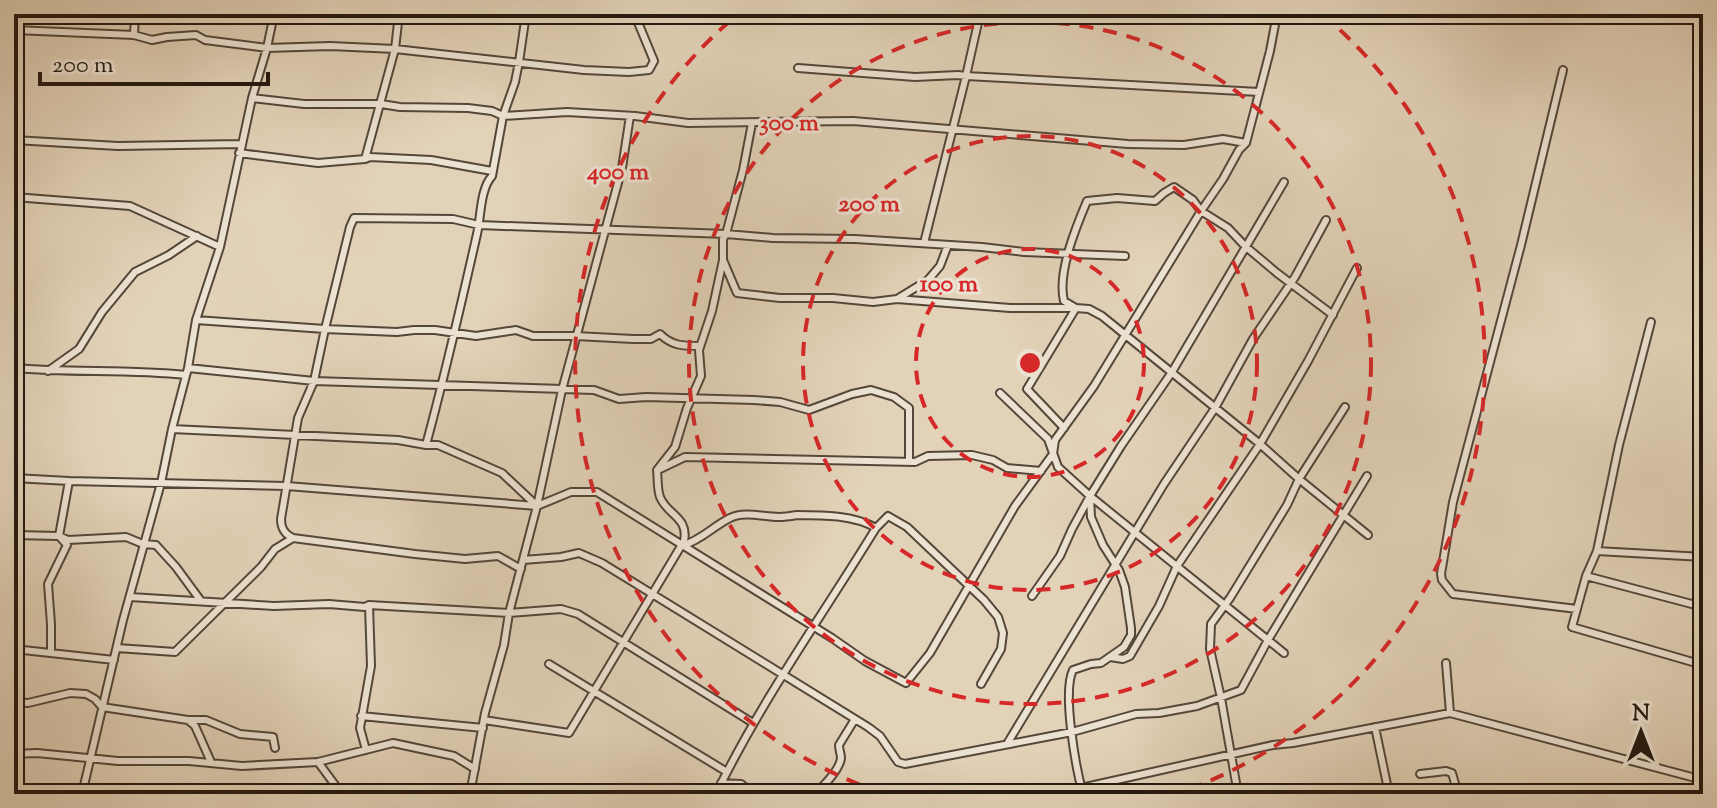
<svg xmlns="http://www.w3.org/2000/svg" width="1717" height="808" viewBox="0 0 1717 808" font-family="'Sorts Mill Goudy',serif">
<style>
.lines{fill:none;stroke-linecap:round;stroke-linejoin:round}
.minor-casing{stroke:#54473a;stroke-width:10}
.minor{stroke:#ece2d1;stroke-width:6}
.ring{fill:none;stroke:#d62828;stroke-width:4;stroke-dasharray:14 10}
.centre{fill:#d62828;stroke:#ece2d1;stroke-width:4}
.ring-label{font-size:24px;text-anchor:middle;font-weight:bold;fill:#d62828;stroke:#ece2d1;stroke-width:6;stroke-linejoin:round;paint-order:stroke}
</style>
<rect width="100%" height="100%" fill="#e2d2b8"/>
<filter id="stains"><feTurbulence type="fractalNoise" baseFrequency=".0025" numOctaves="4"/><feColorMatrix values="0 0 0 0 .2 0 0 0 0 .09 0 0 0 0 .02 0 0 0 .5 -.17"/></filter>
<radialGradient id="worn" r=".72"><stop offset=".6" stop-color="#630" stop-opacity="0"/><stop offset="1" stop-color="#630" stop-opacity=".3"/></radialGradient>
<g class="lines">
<!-- minor casing -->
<g class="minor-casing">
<path id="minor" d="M526,14L519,62L515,82L503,116L492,176C480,189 481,217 477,234C461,305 445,375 426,445H438L502,473L537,506
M980,14L966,76L1259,92
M14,30L134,35L152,40L167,37L196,35L205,40L267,48L330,46L395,49L584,70L629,72L649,70L654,61L637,20L632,14
M134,35L135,15L140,14
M798,68L915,77L958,75L966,76L924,243
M1563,70L1521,245L1453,502L1441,574L1442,580L1453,594L1577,609
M252,98L304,104H381L400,107L468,108L492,111L503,116L567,112L635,116L688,123L853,121L1128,144L1184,145L1223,139L1246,143
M14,140L118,146L241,144
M239,153L318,163L365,159L370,157L431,160L492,171
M365,159L395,49L399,14
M14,197L130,206L220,247
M723,260L737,293L780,298H833L873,302L897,299L928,280L940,266L948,245
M897,299L1010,308H1076L1064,301C1057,273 1076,227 1087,201L1117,198L1155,201L1164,193L1174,187L1193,200L1201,211L1228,228L1245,246L1277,273L1333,315
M196,320L325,329L397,332L414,330H435L476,336L516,330L533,336H576L633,339H651L660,334C672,346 683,346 700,346
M1651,322L1619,445L1597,551L1586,576L1572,627L1703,665
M14,368C71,373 129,369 186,375
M188,368L314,381L594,390L619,399L646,397L754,400L780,402L809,410L852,394L871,390L894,397L909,408V462
M48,371L79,349L102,312L135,272L169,255L197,236
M1000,393L1048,439L1058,467L1090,496L1091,517L1103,545L1119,570L1125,587L1131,628V635L1124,647L1101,663L1091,664L1073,670C1062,692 1076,769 1083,794
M1064,428L1027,389L1076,308L1089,309L1102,316L1260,444L1299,479L1368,535
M172,429L398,440L426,445
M660,469L685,457L915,462L928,456L972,455L993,460L1007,468L1041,471
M14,478L69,481L287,486L537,506L571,492H597L832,638L865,661L906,683L930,653L1015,506L1053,454L1055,440L1094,386L1201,211L1223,179L1239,150L1246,143L1270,51L1277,14
M1090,496L1284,653
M14,535L59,536L68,540L126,537L143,544L156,545L176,567L201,601
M682,546C703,539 712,527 730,518C745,511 763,517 779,517C785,517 791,516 797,515C823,515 854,515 876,528
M1597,551L1703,557
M523,560L561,557L579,553L602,563L868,727L880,736L898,762L905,764L1072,732L1136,714L1159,713L1197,706L1241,690L1268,640L1367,476
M521,569L498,556L465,559L415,554L293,538C284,534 281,528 281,519L298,418L314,381L325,329L350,227L354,218L453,219L479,225L726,234L773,238L855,239L982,247L1024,252L1125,256
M1586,576L1703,607
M1032,596L1060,556L1072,529L1090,496L1121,446L1172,372L1284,182
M130,597L274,606L329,604L365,607L369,605L509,613L561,609L578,614L753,723
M117,648L175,652L261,567L275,549L293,538
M14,649L114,660
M51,652V624L48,584L67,545L59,536L69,481
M1110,657L1123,659L1130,656L1159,606L1177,566L1260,444L1308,361L1357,268
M549,664L727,772
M14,702L28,703L70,693L86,694L95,699L102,707L188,720H206L240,734L273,737L275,748
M1450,713L1703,780
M361,716L483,728
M188,720L195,726L211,762
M484,720L569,733L684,541C689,517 667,515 660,497C657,489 658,478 657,470L675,447L687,408L701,376L699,350L712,311L723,260V239L726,234L743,170L752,123
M1375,727L1389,794
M1007,744L1164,484L1215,408L1253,339L1295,277L1326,220
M366,750L360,728L371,666L369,605
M14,754L37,753L118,761H189L242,766L318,762L393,743L454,756L475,769
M318,762L335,785L339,794
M1420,774L1446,771L1452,773L1458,794
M721,783L741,784L754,794
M82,794L123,620L161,483L172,429L188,368L196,320L220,247L252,98L267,48L274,14
M470,794L485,713L504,645L509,613L537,506L562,390L622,168L630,116
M716,794C761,701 822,616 876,528L888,516L907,527L984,600L998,617L1003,633L1001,649L981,684
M774,794L777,791L781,794
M813,794C822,789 840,769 841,758C841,754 839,750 839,745L855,719
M1046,794L1081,788L1273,745L1293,743L1450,713L1446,663
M1238,794L1221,698L1210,649L1211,624L1230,598L1287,505L1299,479L1345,407"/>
</g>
<!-- minor -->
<use href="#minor" class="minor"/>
</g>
<!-- distance rings -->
<g class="ring">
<circle cx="1030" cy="363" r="114"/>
<circle cx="1030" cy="363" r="227"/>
<circle cx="1030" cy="363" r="341"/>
<path d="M882 793A455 455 0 0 1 738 14M1322 14A455 455 0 0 1 1178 793"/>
</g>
<circle cx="1030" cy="363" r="12" class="centre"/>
<g class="ring-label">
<text x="789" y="130">300 m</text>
<text x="618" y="179">400 m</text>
<text x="869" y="211">200 m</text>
<text x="949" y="291">100 m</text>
</g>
<!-- margin -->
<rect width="1717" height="808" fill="none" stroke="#e2d2b8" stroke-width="48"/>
<rect x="16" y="16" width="1685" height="776" fill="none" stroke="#241910" stroke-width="4"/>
<rect x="24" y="24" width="1669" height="760" fill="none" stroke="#241910" stroke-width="2"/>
<!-- north arrow -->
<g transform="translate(1641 732)" stroke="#ece2d1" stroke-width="6" paint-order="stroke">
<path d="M0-6L14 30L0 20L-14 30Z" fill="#241910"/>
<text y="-12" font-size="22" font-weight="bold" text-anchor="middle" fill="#241910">N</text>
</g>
<!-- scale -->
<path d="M40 72v12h228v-12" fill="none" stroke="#241910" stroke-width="4"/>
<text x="52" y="72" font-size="24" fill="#241910" stroke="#ece2d1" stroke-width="6" paint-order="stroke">200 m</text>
<rect width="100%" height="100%" filter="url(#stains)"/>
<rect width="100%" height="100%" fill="url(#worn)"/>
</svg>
